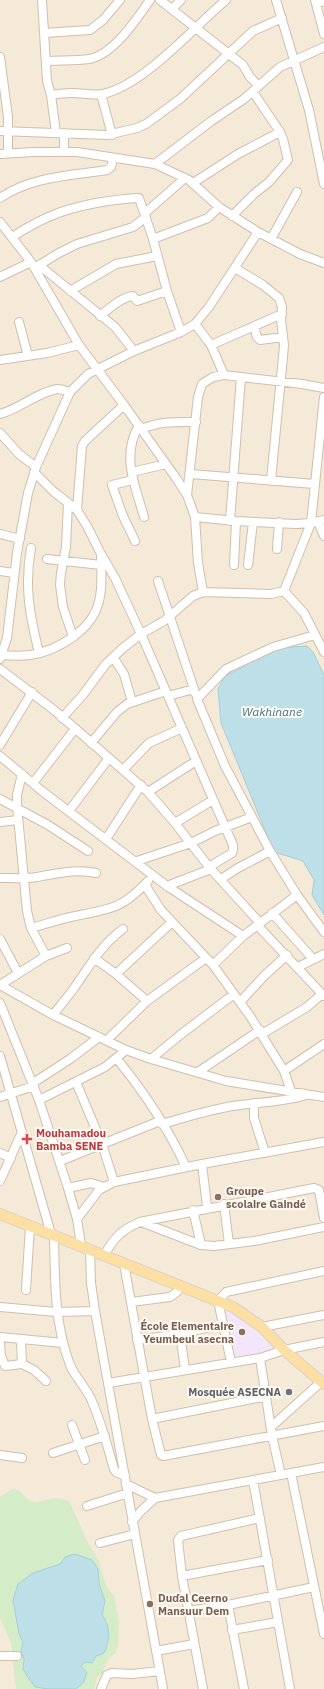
<svg xmlns="http://www.w3.org/2000/svg" width="324" height="1689" viewBox="0 0 324 1689" font-family="'IBM Plex Sans',sans-serif">
<style>
.residential{fill:#f5e9d8}
.education{fill:#f4e6fa}
.green{fill:#d4ecc7}
.water{fill:#bde0e8;stroke:#a3cfda}
.lines{fill:none;stroke-linecap:round;stroke-linejoin:round}
.minor-casing{stroke:#d0bfae;stroke-width:10}
.major-casing{stroke:#d9d2cd;stroke-width:12}
.minor{stroke:#fff;stroke-width:8}
.major{stroke:#fcdfa2;stroke-width:10}
.health-dot{fill:#e0444e;stroke:#fffaf1;stroke-width:1.5}
.education-dot{fill:#8d6e63;stroke:#fffaf1;stroke-width:1.5}
.worship-dot{fill:#6b7280;stroke:#fffaf1;stroke-width:1.5}
.labels{text-anchor:middle;dominant-baseline:central;stroke-width:4;stroke-linejoin:round;paint-order:stroke}
.health-label{font-size:11px;font-weight:bold;fill:#be3a42;stroke:#fffaf1;text-anchor:start}
.education-label{font-size:11px;font-weight:bold;fill:#785e54;stroke:#fffaf1;text-anchor:start}
.worship-label{font-size:11px;font-weight:bold;fill:#5b616d;stroke:#fffaf1;text-anchor:end}
.water-label{font-size:12px;font-style:italic;fill:#417786;stroke:#fffaf1}
</style>
<rect width="100%" height="100%" fill="#fdf6ea"/>
<!-- residential -->
<path class="residential" d="M0,0H324V1689H0Z"/>
<!-- education -->
<path class="education" d="M225,1311L236,1314L277,1350L234,1358Z"/>
<!-- green -->
<path class="green" d="M13,1489L20,1491C31,1505 34,1503 50,1499C57,1497 62,1499 69,1501L90,1547L98,1559L107,1588L114,1595L119,1621L118,1646L115,1653L107,1660L103,1672L97,1677L94,1689H76L83,1683L81,1666L86,1661L92,1663L96,1656L109,1645L107,1622L101,1615L105,1601L99,1584L98,1569L92,1560L65,1557L60,1564L33,1573L16,1617L19,1634L23,1642L21,1651L24,1659L23,1669L35,1687L49,1689H16L11,1643L0,1618V1497Z"/>
<!-- water -->
<path class="water" d="M307,646L313,652L324,675V915L312,895L314,880L303,861L274,852L221,723L218,689L225,676L243,667L249,662L278,648Z
M75,1554L92,1560L98,1569L99,1584L105,1601L102,1615C110,1625 111,1641 104,1653L96,1656L92,1663L86,1662L81,1666L87,1673L83,1683L76,1689H49L35,1687L27,1676L23,1669L24,1659L21,1651L23,1642L19,1634L13,1600L18,1584L33,1573L60,1564L65,1557Z"/>
<g class="lines">
<!-- minor casing -->
<g class="minor-casing">
<path id="minor" d="M42,0L47,81L51,95L56,133
M160,0L243,65L250,77L259,86
M276,0L309,110L324,184
M315,0L324,34
M316,4L324,1
M172,9L181,0
M44,33L90,30L103,20L120,0
M0,57L8,117V153
M46,61C60,60 75,61 89,59C113,55 137,19 150,0
M101,94L112,135
M51,95C58,94 65,93 72,93C82,93 93,96 103,94C144,85 194,27 226,0
M0,131L107,135L137,128L146,124L180,99L253,31L282,18
M64,152V133
M0,154L33,152H77L155,164L189,180L219,207L258,232L300,254L324,263
M155,164L210,122L244,99L280,67L324,47
M193,183L238,154L280,132
M0,198C32,176 70,176 107,170L111,167L113,158
M145,213L185,178
M232,216L254,194L269,182L288,160L283,139L280,132L253,92
M0,222L31,262L79,345L124,405L176,478L187,495L195,517L236,521L296,524L311,523L324,520
M12,237C46,215 69,207 108,201C118,200 129,198 139,198L153,239L167,291L181,332
M153,239L208,218L219,207
M271,239L297,192
M39,265L115,327L134,351L181,332L195,324L209,307L258,232
M35,268L57,254L77,244L133,227L146,217
M235,268L263,285L279,298L282,307L281,320L284,345L283,357L271,480
M0,277L31,262
M70,291L116,264L157,256
M100,316C109,309 121,297 133,296L137,301L167,291
M19,322L28,356
M195,324L211,345L224,375
M254,326L257,337L260,340L283,337
M211,345L282,314
M0,360L47,353L79,345
M324,397L311,523L284,591L304,613L324,652
M0,414C19,409 40,391 58,389C62,389 66,391 70,392
M139,425C121,456 135,485 144,517
M141,429C162,421 174,422 196,422
M0,433L19,454L36,467
M34,472L53,491L77,510L87,526L101,554L115,578L141,634L233,845V850L232,853L209,867
M132,472L166,464
M191,474L314,484
M133,480L112,485L123,516L135,541
M187,495L198,397L202,384L213,377L224,375L302,384L324,388
M68,503L66,547L61,573L60,585L63,607L73,637
M77,510L82,446L85,441L124,405
M195,517L198,563L203,592
M230,521L241,377
M318,522L324,536
M0,534L20,539
M31,548C24,587 30,616 39,653
M277,549L279,522
M47,559L101,565
M234,565L236,521
M248,565L253,522
M0,571L14,573
M158,581L194,689
M315,635L273,647L226,669L197,699L225,766L270,851L297,895L324,932
M2,655C11,656 21,656 30,655C57,651 93,630 99,601C103,587 101,570 101,555
M113,657L124,674L132,702
M0,659L7,638L17,553L28,493L36,467L70,392L88,374L134,351
M0,669L54,710L148,792L175,823L209,867L260,923
M168,696L194,689L195,693
M62,718L82,696L105,665L123,648L141,634L164,621L193,596L203,592L271,594L284,591
M91,743L117,712L127,704L166,691
M0,745L32,692
M0,756L42,791L167,886L243,936
M123,770L149,743L182,728
M22,774L17,795V806L27,911L31,928L46,956
M33,783L75,729
M148,792L196,761
M0,799L48,825L88,851
M69,811L109,758
M0,822L18,820
M175,823L213,800
M106,839L141,785
M137,861L191,843L215,831L252,817
M0,878C12,878 26,879 37,877C57,873 76,869 96,873
M221,879L238,868L270,851
M145,885L161,910L213,965L250,1016L284,1071L291,1091
M167,886L211,869
M272,913L313,959
M257,925L324,996
M31,928C46,924 60,919 75,916C111,909 122,909 148,881
M0,939L18,973
M94,958L116,974L147,1001
M213,965L243,936L297,895
M298,967L324,954
M116,974L172,922
M0,985L53,1015L126,1050L151,1059L226,1081L324,1097
M0,985L46,956L67,948
M240,1002L264,976L287,955
M0,1003L39,1100L68,1188L77,1219
M53,1015C60,1006 67,998 74,988C89,967 101,945 123,929
M262,1034L307,1007L322,994
M107,1040L147,1001L206,958
M0,1056L51,1234
M117,1059C144,1092 168,1128 186,1167
M151,1059L180,1035L234,994
M284,1071L324,1044
M198,1072L260,1030
M76,1082L102,1144L114,1182
M33,1083L70,1059L99,1037
M0,1097L34,1086
M39,1100L105,1067L126,1050
M254,1103V1118L265,1153
M162,1124C187,1117 214,1108 240,1105C262,1102 284,1102 306,1095
M0,1153L11,1158
M60,1161L160,1121
M202,1164L207,1207
M0,1181L22,1132
M68,1188L91,1183L104,1187
M224,1204L229,1244
M193,1210L201,1245
M141,1222L201,1245L214,1246L254,1241L324,1227
M54,1235C55,1278 54,1321 69,1362C73,1375 85,1386 91,1399C101,1421 107,1445 114,1469L116,1472L125,1476
M81,1245L77,1219L99,1190L114,1182L202,1164L324,1142
M90,1249L91,1283L95,1311L163,1689
M104,1255C115,1237 121,1230 140,1222L314,1188L319,1190L324,1218
M124,1264L152,1419L161,1455L163,1456L324,1426
M26,1290L30,1226
M131,1302L170,1297L177,1292L179,1286
M0,1307L56,1312L95,1311
M262,1327L324,1315
M180,1334L185,1369
M0,1337L63,1343
M21,1340L22,1364L34,1370L46,1381
M137,1340L180,1334L223,1324
M0,1343L1,1356L5,1366L22,1364
M260,1358L272,1436L281,1475
M231,1362L218,1301L226,1292L324,1271
M108,1383L260,1358L284,1350L324,1342
M152,1419L267,1396
M72,1425L85,1460
M271,1427L321,1382
M53,1453L105,1436
M0,1455L22,1458
M291,1473L324,1634
M253,1480L290,1689
M126,1484L155,1498L324,1467
M87,1506L128,1493
M132,1522L141,1511L155,1498
M100,1543L135,1534
M182,1576L268,1560
M228,1605L244,1689
M188,1611L228,1605L314,1587
M232,1630L278,1622
M156,1651L194,1644
M0,1656H17
M101,1689L107,1675L112,1673L132,1674L160,1671
M203,1689L182,1576L178,1540L181,1536L260,1518"/>
</g>
<!-- major casing -->
<g class="major-casing">
<path id="major" d="M0,1214L233,1307L262,1327L284,1350L324,1384"/>
</g>
<!-- minor -->
<use href="#minor" class="minor"/>
<!-- major -->
<use href="#major" class="major"/>
</g>
<!-- markers -->
<path class="health-dot" d="M25 1133h4v4h4v4h-4v4h-4v-4h-4v-4h4z"/>
<g class="education-dot">
<circle cx="218" cy="1197" r="4"/>
<circle cx="242" cy="1332" r="4"/>
<circle cx="150" cy="1604" r="4"/>
</g>
<circle class="worship-dot" cx="289" cy="1392" r="4"/>
<g class="labels">
<!-- health labels -->
<g class="health-label">
<text x="36" y="1133">Mouhamadou<tspan x="36" dy="13">Bamba SENE</tspan></text>
</g>
<!-- education labels -->
<g class="education-label">
<text x="226" y="1191">Groupe<tspan x="226" dy="13">scolaire Gaindé</tspan></text>
<text x="234" y="1326" text-anchor="end">École Elementaire<tspan x="234" dy="13">Yeumbeul asecna</tspan></text>
<text x="158" y="1598">Duɗal Ceerno<tspan x="158" dy="13">Mansuur Dem</tspan></text>
</g>
<!-- worship labels -->
<g class="worship-label">
<text x="281" y="1392">Mosquée ASECNA</text>
</g>
<!-- water labels -->
<g class="water-label">
<text x="272" y="711">Wakhinane</text>
</g>
</g>
</svg>
